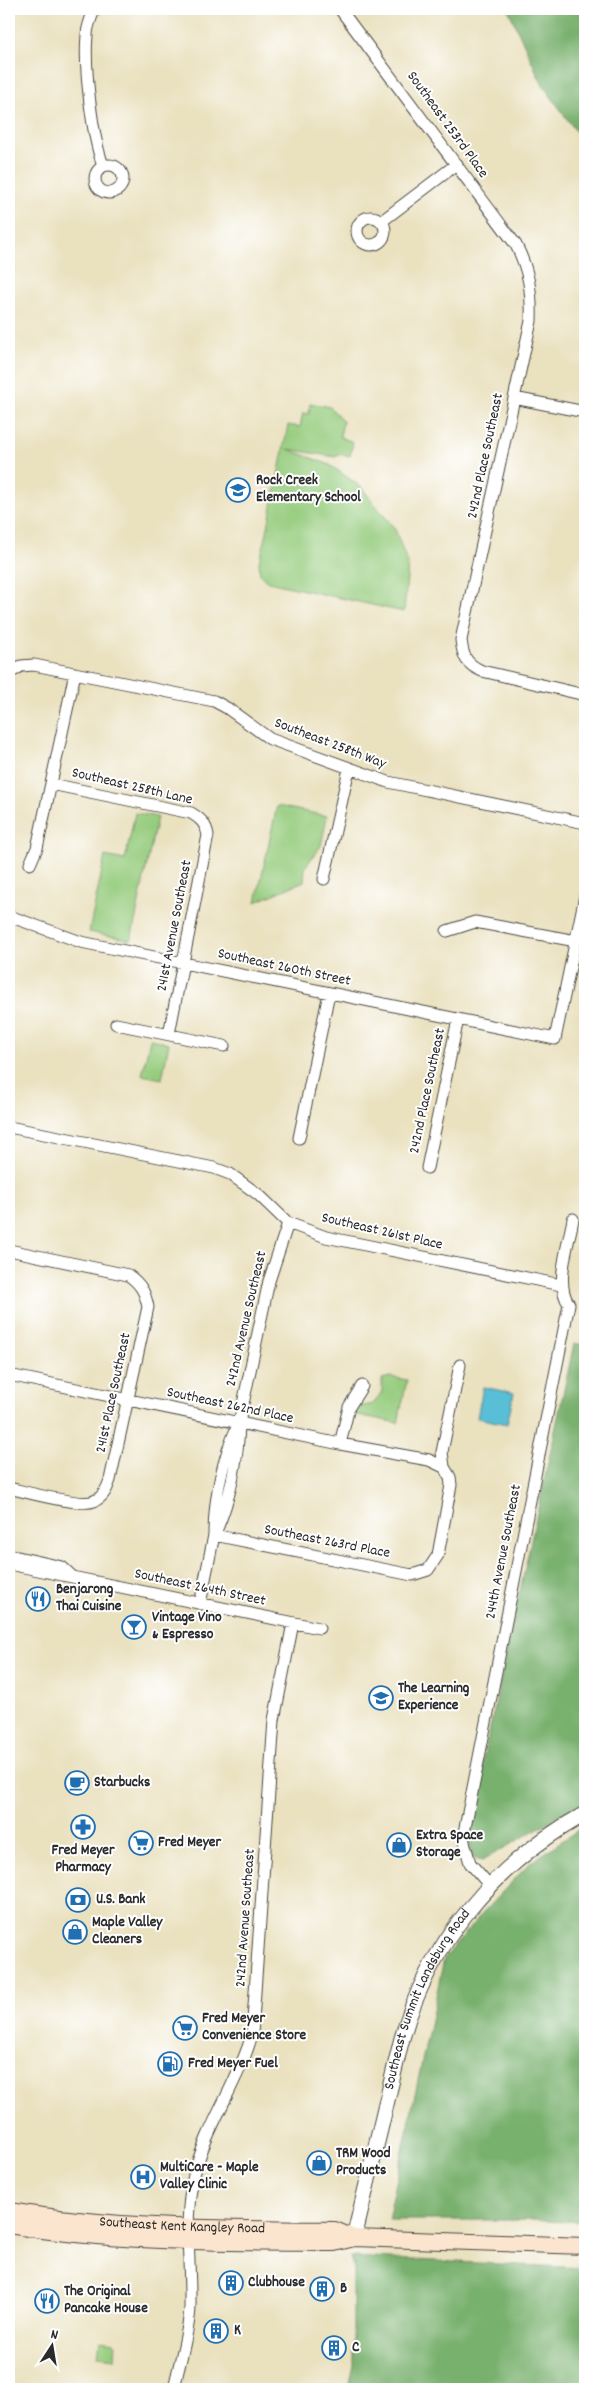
<svg xmlns="http://www.w3.org/2000/svg" width="594" height="2398" viewBox="0 0 594 2398" font-family="Dekko,sans-serif">
<style>
.green{fill:#96cc7e;stroke:#607c54}
.forest{fill:#78b06d;stroke:#526e4c}
.water{fill:#58bfd6;stroke:#427580}
.lines{fill:none;stroke-linecap:round;stroke-linejoin:round}
.minor-casing{stroke:#484641;stroke-width:13}
.tertiary-casing{stroke:#484641;stroke-width:17}
.secondary-casing{stroke:#484641;stroke-width:18}
.minor{stroke:#fff;stroke-width:11}
.tertiary{stroke:#fff;stroke-width:15}
.secondary{stroke:#fbe5cf;stroke-width:16}
.labels{text-anchor:middle;dominant-baseline:central;stroke-width:4;stroke-linejoin:round;paint-order:stroke}
.street-label{font-size:15px;fill:#2b2b2b;stroke:#fff}
.poi-label{font-size:15px;font-weight:bold;fill:#2b2b2b;stroke:#fff;text-anchor:start}
</style>
<rect width="100%" height="100%" fill="#fff"/>
<filter id="ink" filterUnits="userSpaceOnUse"><feTurbulence type="fractalNoise" baseFrequency=".02" numOctaves="2"/><feDisplacementMap in="SourceGraphic" scale="10" xChannelSelector="R" yChannelSelector="G"/><feConvolveMatrix kernelMatrix="1 2 1 2 8 2 1 2 1" color-interpolation-filters="sRGB"/></filter>
<filter id="wash" filterUnits="userSpaceOnUse"><feTurbulence type="fractalNoise" baseFrequency=".0096" numOctaves="4" result="noise"/><feDisplacementMap in="SourceGraphic" scale="20" xChannelSelector="R" yChannelSelector="G"/><feGaussianBlur stdDeviation="1.12" result="paint"/><feColorMatrix in="noise" values="0 0 0 0 0 0 0 0 0 0 0 0 0 0 0 0 0 1.4 0 .05"/><feComposite in="paint" operator="in"/></filter>
<g filter="url(#wash)">
<rect width="100%" height="100%" fill="#eae1bf"/>
<!-- green -->
<path class="green" d="M310,403L330,407L343,421L340,437L353,442L350,456L337,454L336,457L288,449L330,465L361,487L395,529L408,565L404,612L268,582L260,575L259,562L266,537L288,425L300,427L303,413L309,414Z
M277,806L327,816L321,846L305,867L304,881L256,902Z
M135,813L157,817L131,940L89,932L105,856L125,860Z
M150,1039L169,1043L162,1079L142,1075Z
M390,1377L407,1380L398,1423L353,1414L359,1407L373,1404L382,1392V1379Z
M100,2340L116,2342L115,2358L98,2356Z"/>
<!-- forest -->
<path class="forest" d="M508,9H585V144L542,84Z
M574,1344H585V1801L482,1861L472,1858L467,1833Z
M585,1825V2222L545,2220H388L444,1959L484,1911L530,1863Z
M350,2257L585,2268V2389H348L353,2365V2266Z"/>
<!-- water -->
<path class="water" d="M483,1387L514,1393L507,1424L477,1418Z"/>
</g>
<g filter="url(#ink)">
<g class="lines">
<!-- minor casing -->
<g class="minor-casing">
<path id="minor" d="M94,9C92,17 87,26 87,35C84,67 92,136 103,165
M340,9L516,245C529,270 532,293 531,321L461,640C463,657 466,664 482,671L585,695
M95 179a14 14 0 1 1 28 0a14 14 0 1 1-28 0Z
M357 231a14 14 0 1 1 28 0a14 14 0 1 1-28 0Z
M382,221L457,164
M514,398L585,412
M15,670L21,666L34,665L214,701L227,708L270,739L388,782L585,823
M51,784L191,813C201,819 206,824 208,835L169,1034
M30,864L37,848L75,673
M324,879L349,769
M9,916L81,942L555,1039L585,896
M447,931L475,922L576,941
M116,1024L224,1046
M9,1127L214,1168L230,1174L259,1195L288,1223L326,1237L561,1285
M299,1138L329,993
M427,1168L458,1019
M9,1250L128,1275C141,1284 145,1292 148,1307L110,1480C107,1489 103,1498 94,1501C80,1507 26,1492 9,1488
M9,1375L340,1444L429,1460L444,1467L450,1477L451,1485L438,1555L428,1570L412,1575L214,1535L200,1604
M239,1423C223,1456 214,1498 214,1535C230,1502 238,1459 239,1423L269,1281L288,1223
M340,1444L349,1407L362,1386
M444,1467L442,1452L460,1365
M9,1555L62,1567L73,1577
M9,1564L319,1628
M490,1886L470,1863L463,1838L569,1304C554,1284 569,1243 573,1219
M174,2389C179,2363 189,2334 190,2307C191,2263 183,2218 194,2175C207,2125 238,2083 252,2035L274,1720L293,1623"/>
</g>
<!-- tertiary casing -->
<g class="tertiary-casing">
<g id="tertiary">
<path id="s1" d="M354,2238L401,2042C427,1944 496,1862 585,1814"/>
</g>
</g>
<!-- secondary casing -->
<g class="secondary-casing">
<g id="secondary">
<path id="s2" d="M9,2211C117,2229 226,2229 335,2230L354,2238"/>
<path d="M9,2225C117,2243 225,2242 334,2243L354,2238L585,2246"/>
</g>
</g>
<!-- minor -->
<use href="#minor" class="minor"/>
<!-- tertiary -->
<use href="#tertiary" class="tertiary"/>
<!-- secondary -->
<use href="#secondary" class="secondary"/>
</g>
</g>
<!-- icons -->
<defs>
<g id="school-ring" transform="scale(1.25)"><circle r="9.5" fill="#fff" stroke="#1f6fb2" stroke-width="1.5"/><path d="M0-5L7-2L0 1L-7-2ZM-4 1L0 2.5L4 1V4Q0 6-4 4Z" fill="#1f6fb2"/></g>
<g id="restaurant-ring" transform="scale(1.25)"><circle r="9.5" fill="#fff" stroke="#1f6fb2" stroke-width="1.5"/><path d="M-5-6h1v4h1v-4h1v4h1v-4h1v5L-1.5 .5V6h-2V.5L-5-1ZM5-6V6H3V1.5H1.5Q1.5-4 5-6Z" fill="#1f6fb2"/></g>
<g id="bar-ring" transform="scale(1.25)"><circle r="9.5" fill="#fff" stroke="#1f6fb2" stroke-width="1.5"/><path d="M-6-5H6L.8 .8V4.5H3.5V6h-7V4.5H-.8V.8Z" fill="#1f6fb2"/></g>
<g id="cafe-ring" transform="scale(1.25)"><circle r="9.5" fill="#fff" stroke="#1f6fb2" stroke-width="1.5"/><path d="M-5.5-4.5H6V0H3Q3 3.5 0 3.5H-2.5Q-5.5 3.5-5.5 0ZM3-3.2v2h1.7v-2ZM-6 4.5H4V6H-6Z" fill="#1f6fb2"/></g>
<g id="pharmacy-ring" transform="scale(1.25)"><circle r="9.5" fill="#fff" stroke="#1f6fb2" stroke-width="1.5"/><path d="M-2-6h4v4h4v4h-4v4h-4v-4h-4v-4h4Z" fill="#1f6fb2"/></g>
<g id="supermarket-ring" transform="scale(1.25)"><circle r="9.5" fill="#fff" stroke="#1f6fb2" stroke-width="1.5"/><path d="M-6-5.5h2.5l.6 2H6L4.5 2H-2.5L-4.4-4H-6ZM-1.5 3.2a1.3 1.3 0 1 0 .1 0ZM3 3.2a1.3 1.3 0 1 0 .1 0Z" fill="#1f6fb2"/></g>
<g id="shop-ring" transform="scale(1.25)"><circle r="9.5" fill="#fff" stroke="#1f6fb2" stroke-width="1.5"/><path d="M-5-2.5h2.3a2.7 3.5 0 0 1 5.4 0H5L5.5 6h-11ZM-1.5-2.5h3a1.5 2.3 0 0 0-3 0Z" fill="#1f6fb2"/></g>
<g id="bank-ring" transform="scale(1.25)"><circle r="9.5" fill="#fff" stroke="#1f6fb2" stroke-width="1.5"/><path d="M-6-4H6V4H-6ZM0-2.3a2.3 2.3 0 1 0 0 4.6a2.3 2.3 0 1 0 0-4.6Z" fill="#1f6fb2"/></g>
<g id="fuel-ring" transform="scale(1.25)"><circle r="9.5" fill="#fff" stroke="#1f6fb2" stroke-width="1.5"/><path d="M-5.5-6h7V0h2V4h1.3V-2.5L3-4.5l.8-.8L6-3V5H2.5V1h-1V6h-7ZM-4.2-4.7v3.2H.2V-4.7Z" fill="#1f6fb2"/></g>
<g id="hospital-ring" transform="scale(1.25)"><circle r="9.5" fill="#fff" stroke="#1f6fb2" stroke-width="1.5"/><path d="M-5-5h3v3.5h4V-5h3V5h-3V1.5h-4V5h-3Z" fill="#1f6fb2"/></g>
<g id="building-ring" transform="scale(1.25)"><circle r="9.5" fill="#fff" stroke="#1f6fb2" stroke-width="1.5"/><path d="M-4-6H4V6H1V3H-1V6H-4ZM-2.5-4.3h1.7v1.8h-1.7ZM.8-4.3h1.7v1.8H.8ZM-2.5-1h1.7V.8h-1.7ZM.8-1h1.7V.8H.8Z" fill="#1f6fb2"/></g>
</defs>
<g fill-rule="evenodd">
<use href="#school-ring" x="238" y="490"/>
<use href="#restaurant-ring" x="38" y="1599"/>
<use href="#bar-ring" x="134" y="1627"/>
<use href="#school-ring" x="381" y="1698"/>
<use href="#cafe-ring" x="77" y="1783"/>
<use href="#pharmacy-ring" x="83" y="1827"/>
<use href="#supermarket-ring" x="141" y="1843"/>
<use href="#shop-ring" x="399" y="1845"/>
<use href="#bank-ring" x="78" y="1900"/>
<use href="#shop-ring" x="75" y="1932"/>
<use href="#supermarket-ring" x="185" y="2028"/>
<use href="#fuel-ring" x="170" y="2064"/>
<use href="#shop-ring" x="319" y="2163"/>
<use href="#hospital-ring" x="143" y="2177"/>
<use href="#building-ring" x="231" y="2283"/>
<use href="#building-ring" x="322" y="2289"/>
<use href="#restaurant-ring" x="47" y="2301"/>
<use href="#building-ring" x="216" y="2331"/>
<use href="#building-ring" x="334" y="2348"/>
</g>
<g class="labels">
<!-- street labels -->
<g class="street-label">
<text transform="translate(447 125) rotate(54)">Southeast 253rd Place</text>
<text transform="translate(486 456) rotate(-78)">242nd Place Southeast</text>
<text transform="translate(330 744) rotate(21)">Southeast 258th Way</text>
<text transform="translate(132 787) rotate(13)">Southeast 258th Lane</text>
<text transform="translate(175 926) rotate(-79)">241st Avenue Southeast</text>
<text transform="translate(284 968) rotate(12)">Southeast 260th Street</text>
<text transform="translate(428 1091) rotate(-78)">242nd Place Southeast</text>
<text transform="translate(382 1232) rotate(13)">Southeast 261st Place</text>
<text transform="translate(247 1319) rotate(-77)">242nd Avenue Southeast</text>
<text transform="translate(114 1393) rotate(-78)">241st Place Southeast</text>
<text transform="translate(230 1406) rotate(12)">Southeast 262nd Place</text>
<text transform="translate(327 1542) rotate(11)">Southeast 263rd Place</text>
<text transform="translate(504 1552) rotate(-79)">244th Avenue Southeast</text>
<text transform="translate(200 1588) rotate(12)">Southeast 264th Street</text>
<text transform="translate(246 1918) rotate(-86)">242nd Avenue Southeast</text>
<text stroke="none"><textPath href="#s1" startOffset="251">Southeast Summit Landsburg Road</textPath></text>
<text stroke="none"><textPath href="#s2" startOffset="174">Southeast Kent Kangley Road</textPath></text>
</g>
<!-- poi labels -->
<g class="poi-label">
<text x="256" y="481">Rock Creek<tspan x="256" dy="17">Elementary School</tspan></text>
<text x="56" y="1590">Benjarong<tspan x="56" dy="17">Thai Cuisine</tspan></text>
<text x="152" y="1618">Vintage Vino<tspan x="152" dy="17">&amp; Espresso</tspan></text>
<text x="398" y="1689">The Learning<tspan x="398" dy="17">Experience</tspan></text>
<text x="94" y="1783">Starbucks</text>
<text x="416" y="1836">Extra Space<tspan x="416" dy="17">Storage</tspan></text>
<text x="158" y="1843">Fred Meyer</text>
<text x="83" y="1851" text-anchor="middle">Fred Meyer<tspan x="83" dy="17">Pharmacy</tspan></text>
<text x="96" y="1900">U.S. Bank</text>
<text x="92" y="1923">Maple Valley<tspan x="92" dy="17">Cleaners</tspan></text>
<text x="202" y="2019">Fred Meyer<tspan x="202" dy="17">Convenience Store</tspan></text>
<text x="188" y="2064">Fred Meyer Fuel</text>
<text x="336" y="2154">TRM Wood<tspan x="336" dy="17">Products</tspan></text>
<text x="160" y="2168">MultiCare - Maple<tspan x="160" dy="17">Valley Clinic</tspan></text>
<text x="248" y="2283">Clubhouse</text>
<text x="340" y="2289">B</text>
<text x="64" y="2292">The Original<tspan x="64" dy="17">Pancake House</tspan></text>
<text x="234" y="2331">K</text>
<text x="352" y="2348">C</text>
</g>
</g>
<!-- margin -->
<rect width="594" height="2398" fill="none" stroke="#fff" stroke-width="30"/>
<!-- north arrow -->
<g transform="translate(52 2346) rotate(12)" stroke="#ffffff" stroke-width="4" paint-order="stroke">
<path d="M0-4L9 19L0 12L-9 19Z" fill="#2b2b2b"/>
<text y="-8" font-size="14" font-weight="bold" text-anchor="middle" fill="#2b2b2b">N</text>
</g>
</svg>
